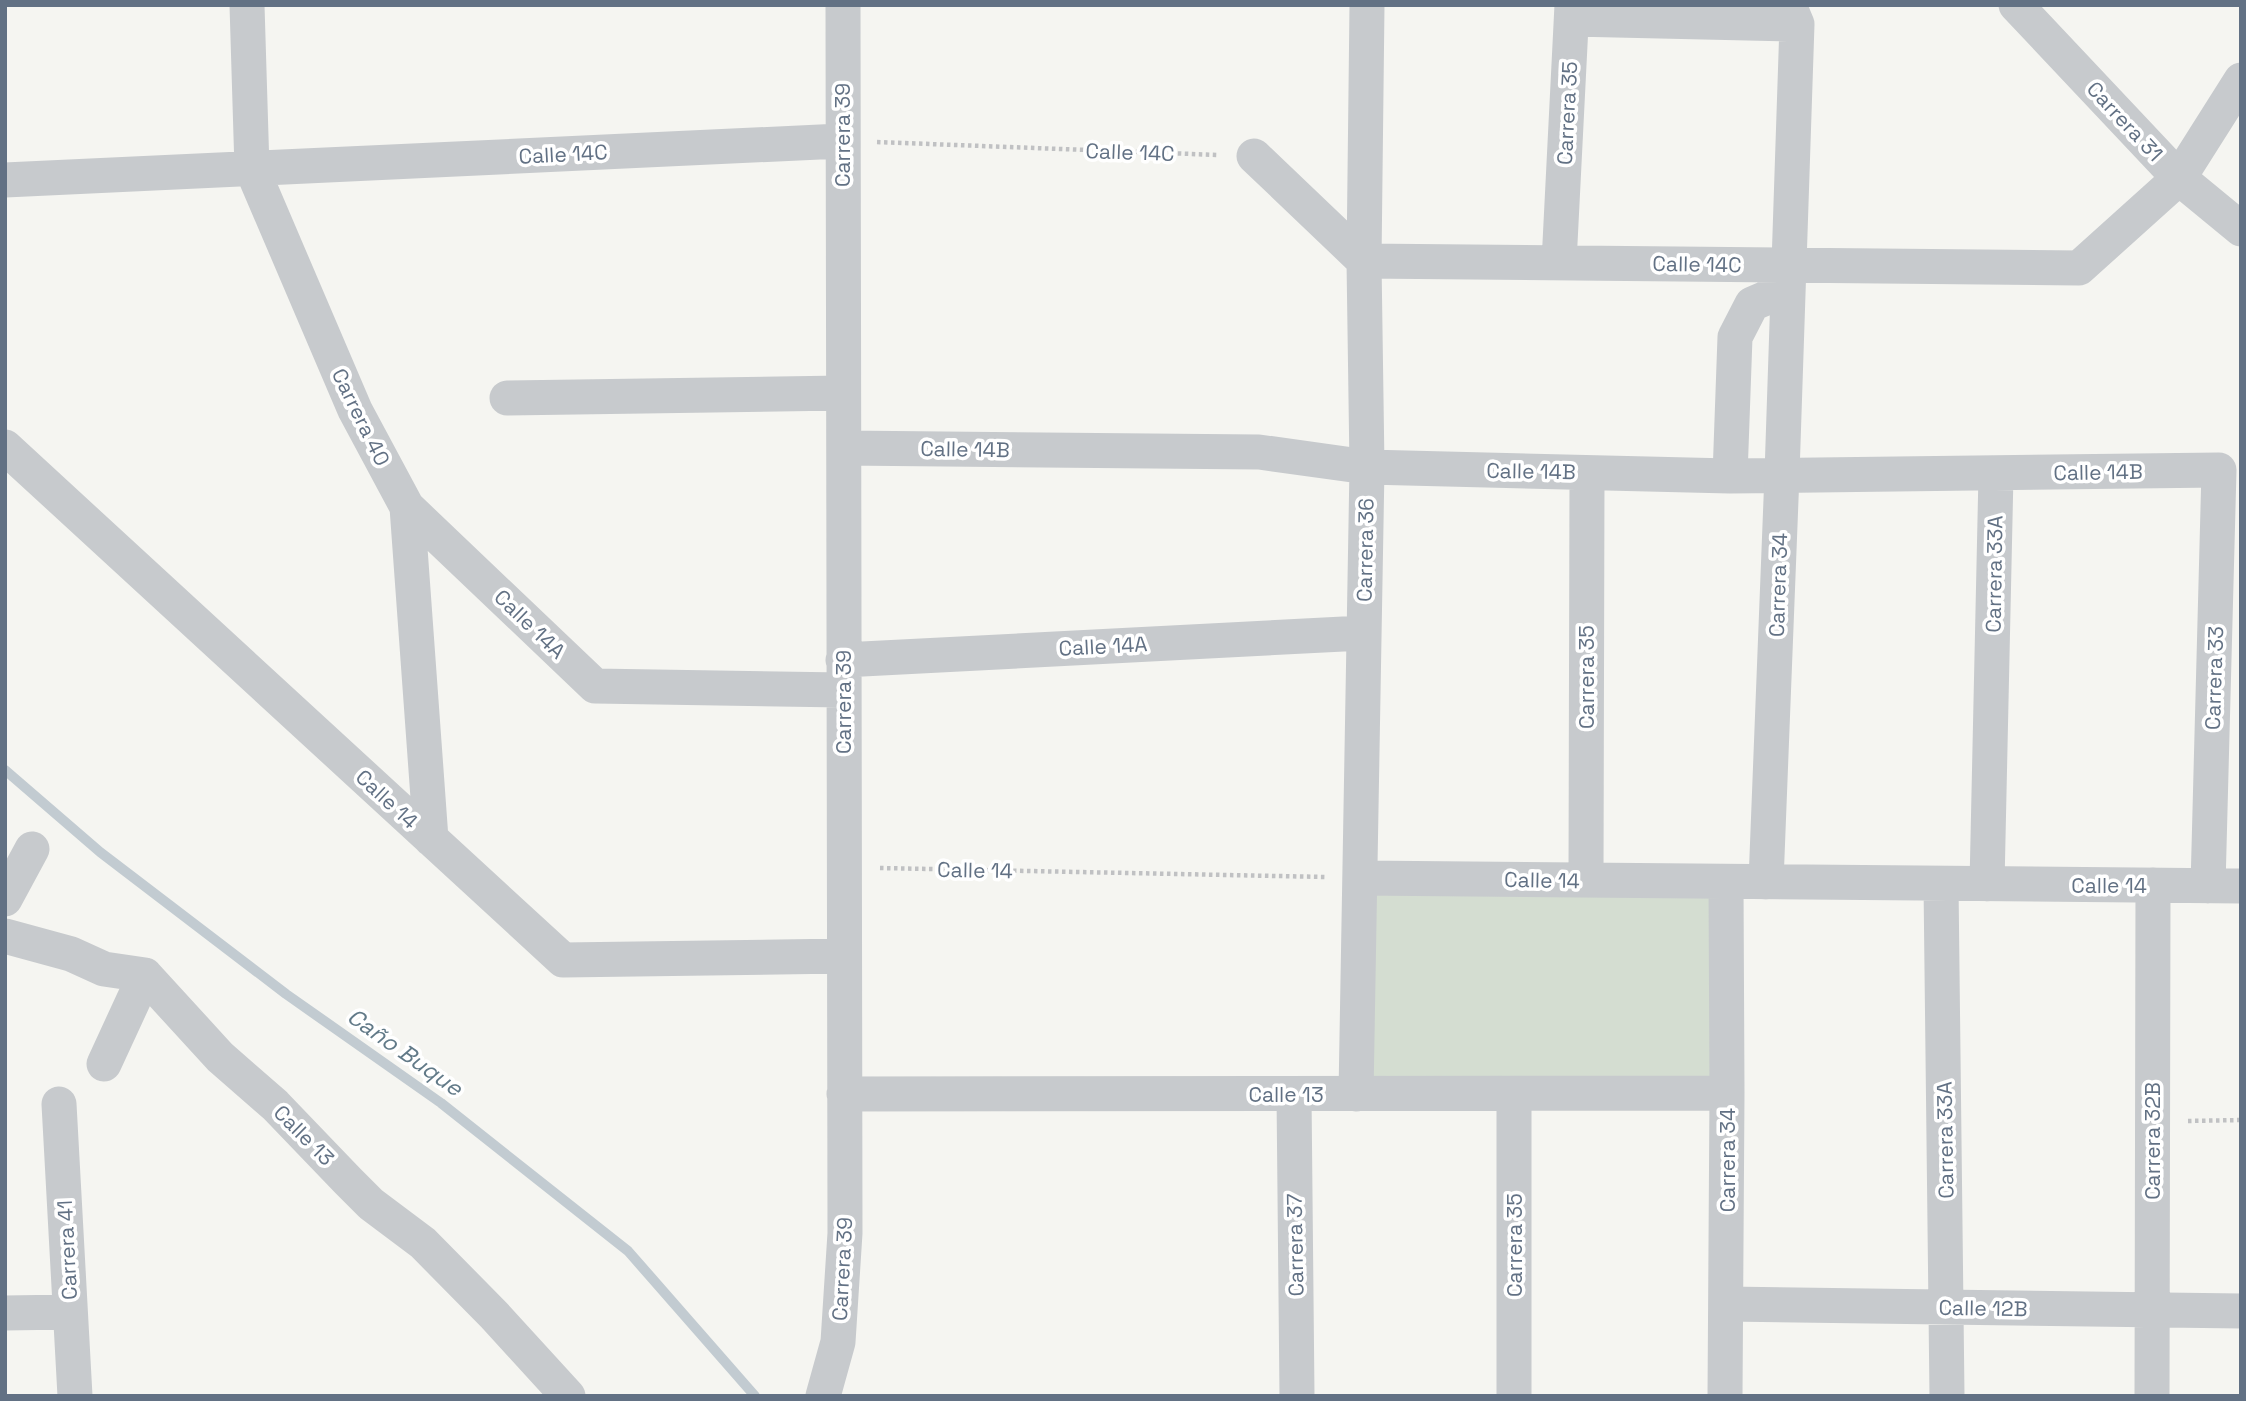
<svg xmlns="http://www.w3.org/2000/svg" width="2246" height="1401" viewBox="0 0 2246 1401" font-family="'Space Grotesk',sans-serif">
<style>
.green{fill:#d4ddd1}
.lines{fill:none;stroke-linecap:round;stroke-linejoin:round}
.stream{stroke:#c2cbd1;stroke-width:10}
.path{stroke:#c0c1c3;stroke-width:4.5;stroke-dasharray:3.5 3.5;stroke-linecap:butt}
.minor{stroke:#c7cacd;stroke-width:35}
.labels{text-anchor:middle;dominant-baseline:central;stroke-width:7;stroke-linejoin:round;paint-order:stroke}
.street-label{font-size:21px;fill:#627184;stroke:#fff}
.water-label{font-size:23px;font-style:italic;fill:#627a88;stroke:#fff}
</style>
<rect width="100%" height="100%" fill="#f5f5f1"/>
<!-- green -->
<path class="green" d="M1360,878L1726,882L1727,1093L1356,1094Z"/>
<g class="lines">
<!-- stream -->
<path class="stream" d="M5,770L100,852L286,994L441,1103L628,1251L755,1396"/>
<!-- path -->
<path class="path" d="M877,142L1218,155
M880,868L1326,877
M2188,1121L2241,1120"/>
<!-- minor -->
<path class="minor" d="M247,5L252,169L355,410L407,507L431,839
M2016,5L2179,178L2241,229
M1572,19L1797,24
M1254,156L1364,261L2079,268L2179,178L2241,80
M5,180L841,141
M1559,263L1572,5
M507,398L842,393
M5,447L563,960L844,956
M844,448L1259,452L1367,467L1730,476L2219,470L2208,886
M1730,476L1735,337L1752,304L1787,289
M407,507L595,686L843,690
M843,660L1363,633
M1360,878L2241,886
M1586,880L1587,473
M1766,882L1782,474L1797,24L1789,5
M1941,884L1947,1396
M1987,884L1996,474
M5,899L32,849
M5,936L71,954L104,969L145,975L220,1057L275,1105L348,1181L371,1204L423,1243L494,1315L568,1396
M104,1064L145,975
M844,1094L1727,1093
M1294,1094L1297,1396
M1356,1094L1367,467L1364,261L1367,5
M1514,1094V1396
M59,1104L75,1396
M1726,1304L2241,1311
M5,1313L70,1312
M823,1396L838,1342L845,1233L843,5
M1725,1396L1727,1093L1726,882
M2152,1396L2153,885"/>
</g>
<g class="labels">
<!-- street labels -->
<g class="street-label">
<text transform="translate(1567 113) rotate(-87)">Carrera 35</text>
<text transform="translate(2125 121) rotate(47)">Carrera 31</text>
<text transform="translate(842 135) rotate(-90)">Carrera 39</text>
<text transform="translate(1130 152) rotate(2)">Calle 14C</text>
<text transform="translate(563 154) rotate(-3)">Calle 14C</text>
<text transform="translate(1697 264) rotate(1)">Calle 14C</text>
<text transform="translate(361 417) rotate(64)">Carrera 40</text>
<text transform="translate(965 449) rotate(1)">Calle 14B</text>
<text transform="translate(1531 471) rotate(1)">Calle 14B</text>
<text transform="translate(2098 472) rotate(-1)">Calle 14B</text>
<text transform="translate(1365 550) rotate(-89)">Carrera 36</text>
<text transform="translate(1994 574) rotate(-89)">Carrera 33A</text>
<text transform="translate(1778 585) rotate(-88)">Carrera 34</text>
<text transform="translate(530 624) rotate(44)">Calle 14A</text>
<text transform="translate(1103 646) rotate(-3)">Calle 14A</text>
<text transform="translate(1586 677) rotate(-90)">Carrera 35</text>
<text transform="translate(2214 678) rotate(-88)">Carrera 33</text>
<text transform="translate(843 702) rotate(-90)">Carrera 39</text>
<text transform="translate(387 799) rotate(43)">Calle 14</text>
<text transform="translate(975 870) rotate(1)">Calle 14</text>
<text transform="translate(1542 880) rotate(1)">Calle 14</text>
<text x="2109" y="885">Calle 14</text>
<text x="1286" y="1094">Calle 13</text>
<text transform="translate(304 1135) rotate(45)">Calle 13</text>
<text transform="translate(1945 1140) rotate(-91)">Carrera 33A</text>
<text transform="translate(2152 1141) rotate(-90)">Carrera 32B</text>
<text transform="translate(1727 1160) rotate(-90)">Carrera 34</text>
<text transform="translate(1295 1245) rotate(-91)">Carrera 37</text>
<text transform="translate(1514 1245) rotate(-90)">Carrera 35</text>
<text transform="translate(67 1250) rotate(-93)">Carrera 41</text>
<text transform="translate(842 1269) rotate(-87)">Carrera 39</text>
<text transform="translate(1983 1308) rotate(1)">Calle 12B</text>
</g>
<!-- water labels -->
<g class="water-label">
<text transform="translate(405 1052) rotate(35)">Caño Buque</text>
</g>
</g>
<!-- border -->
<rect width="2246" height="1401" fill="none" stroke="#627184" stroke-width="14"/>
</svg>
